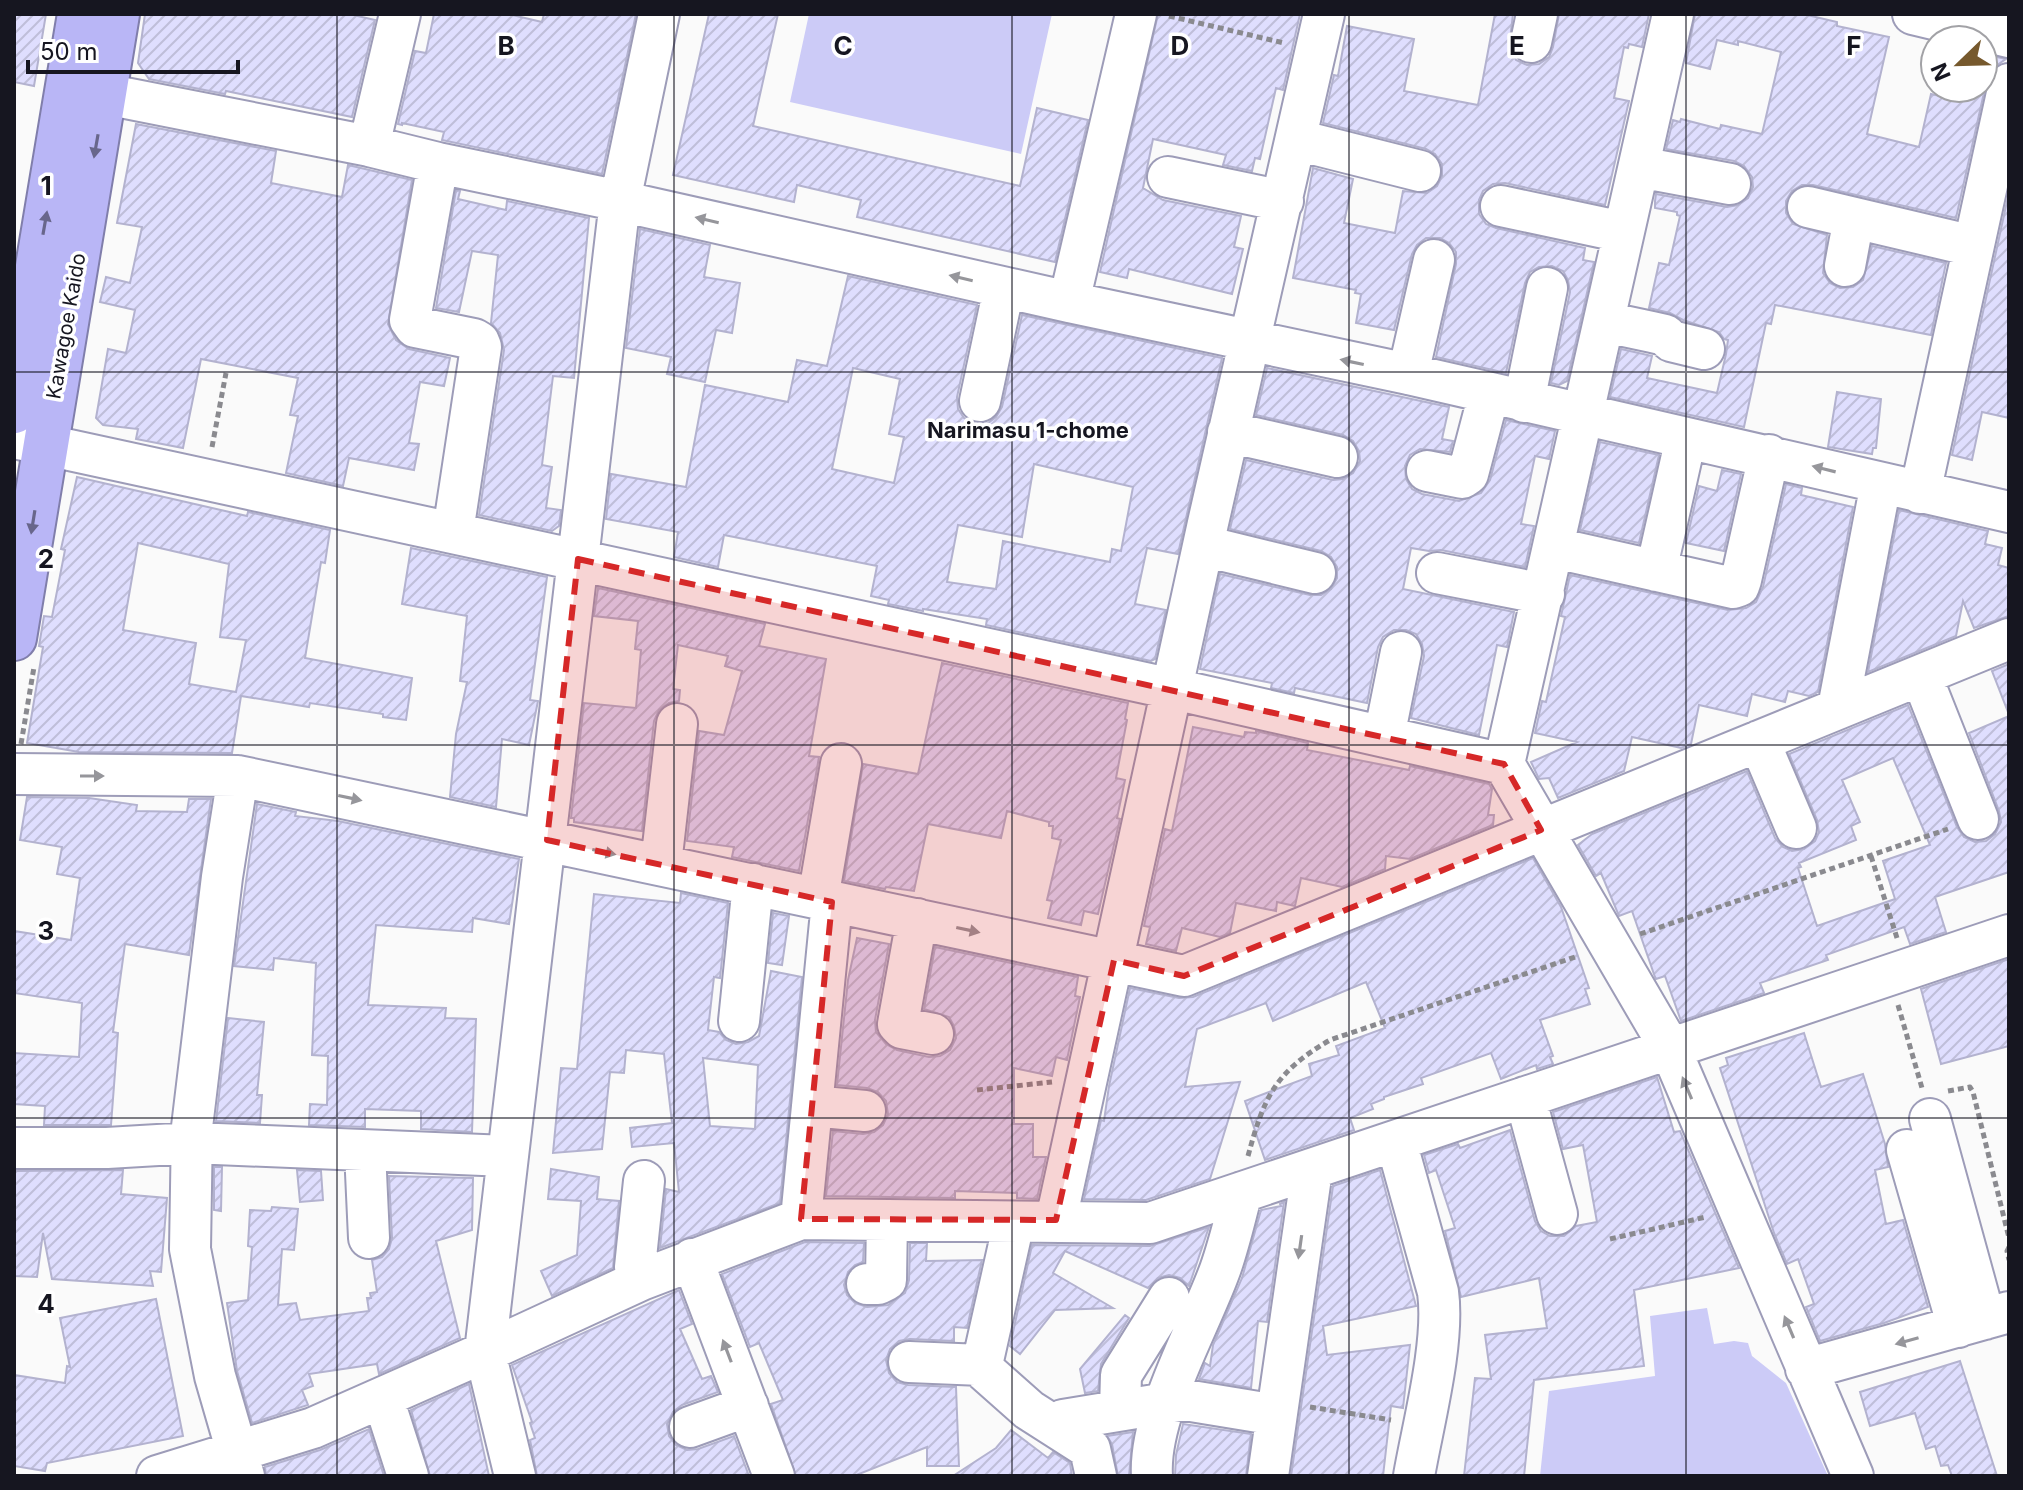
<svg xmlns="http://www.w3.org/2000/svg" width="2023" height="1490" viewBox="0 0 2023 1490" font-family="Inter,sans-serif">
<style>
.pitch{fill:#cccbf7}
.building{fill:url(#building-hatch);stroke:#b3b2cf;stroke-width:2;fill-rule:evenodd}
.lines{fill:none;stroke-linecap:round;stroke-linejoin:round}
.minor-casing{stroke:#9d9cb8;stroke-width:44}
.highway-casing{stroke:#807eab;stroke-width:48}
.path{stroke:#8a8a8f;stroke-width:5;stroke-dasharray:6 4;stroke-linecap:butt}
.minor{stroke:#fff;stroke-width:40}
.highway{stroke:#b9b6f6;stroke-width:44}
.oneway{fill:#68668b}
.oneway2{fill:#96969b}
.marked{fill:#d62828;fill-opacity:0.2;stroke:#d62828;stroke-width:6;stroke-dasharray:16 10;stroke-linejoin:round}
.grid{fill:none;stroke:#161620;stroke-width:2;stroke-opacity:0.55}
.labels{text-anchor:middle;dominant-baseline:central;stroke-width:7;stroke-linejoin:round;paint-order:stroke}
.street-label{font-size:20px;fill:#161620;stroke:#fff}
.neighbourhood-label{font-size:22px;font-weight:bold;fill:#161620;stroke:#fff}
.grid-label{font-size:26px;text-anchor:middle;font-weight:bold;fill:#161620;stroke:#fff;stroke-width:7;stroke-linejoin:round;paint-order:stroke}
</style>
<defs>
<pattern id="building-hatch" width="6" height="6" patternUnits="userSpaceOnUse" patternTransform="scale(2)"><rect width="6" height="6" fill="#dfdefe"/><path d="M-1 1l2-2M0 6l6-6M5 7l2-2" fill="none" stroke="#bfbed9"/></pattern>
</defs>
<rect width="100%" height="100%" fill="#fafafa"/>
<!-- pitch -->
<path class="pitch" d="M809,14H1052L1021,154L790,102Z
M1707,1308L1714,1344L1734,1341L1748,1343L1752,1356L1786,1383L1828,1476H1540L1549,1391L1655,1376L1650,1316Z"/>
<!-- building -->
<path class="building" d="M14,14H46L34,86L14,82Z
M145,14H349L375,20L352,117L226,91L225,94L149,79L138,63Z
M434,14H508L542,22L544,14H636L602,174L442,140L444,132L402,123V125L398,124L415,51L426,53Z
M709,14H778L753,126L1020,186L1037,108L1088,120L1055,262L857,217L861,200L797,185L794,202L673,175Z
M1158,14H1300L1283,90L1276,88L1260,159L1255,158L1252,171L1223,165L1226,155L1153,139L1143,188L1163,200L1241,216L1234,247L1243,249L1232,294L1129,269L1127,278L1100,272Z
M1495,14H1513L1509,48L1516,60L1527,65L1539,64L1549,57L1553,47L1559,14H1649L1642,47L1629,44L1628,48L1624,47L1614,98L1629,101L1605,205L1505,183L1493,184L1483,191L1479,200V214L1486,224L1496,228L1585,248L1583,260L1594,262L1567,381L1559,385L1551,383L1570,292L1568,280L1563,271L1552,266L1539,267L1530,272L1525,283L1506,373L1436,357L1456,264V252L1449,243L1440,238H1426L1417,245L1412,254L1394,330L1356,323L1361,294L1355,293L1356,290L1293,278L1313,168L1353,179L1344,223L1395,233L1403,191L1427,193L1437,186L1442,176V164L1435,154L1426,149L1323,123L1334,75L1338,76L1347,26L1414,39L1404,91L1478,105Z
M1695,14H1803L1837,22V26L1889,37L1867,134L1919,147L1931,94L1953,99L1955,88H1983V54L2006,59L1993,68L1987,79L1956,218L1813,185H1802L1792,191L1786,201V213L1793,224L1827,235L1823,273L1830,283L1840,288L1853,287L1863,280L1872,246L1946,263L1931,335L1775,305L1771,324L1766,323L1744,427L1610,397L1621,349L1652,356L1647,378L1717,393L1726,354L1728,340L1724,339L1719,332L1683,320L1670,313L1649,308L1659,263L1669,265L1680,216L1677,215V212L1655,208V201L1656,194L1727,207L1738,205L1748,198L1753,187L1752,177L1744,166L1734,161L1666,149L1673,120L1680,122L1681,119L1720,129L1721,125L1762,134L1781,52L1738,41V45L1717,40L1710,69L1686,63Z
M136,124L276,151L271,183L342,197L348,165L412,180L388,324L396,340L409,349L450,358L444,386L420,382L409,443L419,444L414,470L349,458L343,486L286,473L298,416L290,415L298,378L201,359L183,448L136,439L138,429L103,425L96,418L108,349L126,353L135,310L100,302L106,277L130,283L142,227L117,223Z
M456,190L460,191L458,199L506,210L507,201L589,218L574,378L553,376L542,465L552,467L546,508L561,510L559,526L552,531L479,515L504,350L500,333L491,323L498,255L472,251L459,312L436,308Z
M2009,192V418L1982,412L1972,460L1952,455Z
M640,229L710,245L704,277L740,283L732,333L716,330L705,382L667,374L671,357L626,348Z
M848,276L977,305L957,397L958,409L964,418L974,423H988L996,417L1002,407L1022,315L1222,358L1178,554L1147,548L1135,604L1166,610L1155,659L1151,661L986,625L987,619L923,609V611L888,604L889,600L871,596L877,566L724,535L718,567L674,557L678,532L606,519L611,474L686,487L705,385L788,402L797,360L827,366ZM853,368L900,379L889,434L904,437L894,483L832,469ZM1034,464L1133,487L1121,551L1112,549L1110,562L1003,541L996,589L947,582L958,525L1022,537Z
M1267,368L1449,407L1442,439L1453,441L1450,452L1420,449L1410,455L1405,466L1406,479L1412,489L1422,494L1459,501L1481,493L1490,480L1506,420L1555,431L1549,459L1535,456L1521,524L1534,526L1525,567L1441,550L1429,551L1411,548L1403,589L1514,612L1507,647L1497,645L1479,735L1411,718L1424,656L1422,644L1416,634L1406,630H1394L1383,637L1378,647L1367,703L1295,688L1294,693L1271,688L1272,683L1200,669L1220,574L1310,595H1321L1331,589L1337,578V567L1331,557L1321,551L1230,529L1246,460L1333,480L1343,479L1353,473L1360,461L1359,451L1353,441L1343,435L1256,415Z
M1837,392L1881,399L1876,448H1873L1872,454L1828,447Z
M1600,442L1659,455L1639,543L1580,530Z
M1722,470L1741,474L1724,551L1686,543L1699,486L1717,491Z
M77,477L247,516L248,512L330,530L325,563L321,562L305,658L412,678L406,720L383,717V714L310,703L309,707L241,696L232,753L79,752L27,743L43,647L39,646L44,616L52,617L65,550L61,549ZM138,543L229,564L220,637L246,640L236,692L189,684L196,643L123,630Z
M1786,484L1802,488L1801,495L1853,507L1818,692L1809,696L1788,691L1785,702L1752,694L1747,716L1699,705L1691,744L1681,748L1632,737L1624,771L1558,798L1549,778L1539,779L1531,762L1577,742L1535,733L1542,701L1546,702L1565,617L1561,616L1570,575L1728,610L1746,608L1756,602L1763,587Z
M1899,510L1988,531L1985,544L2002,548L1998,565L2009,568V616L1974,628L1963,601L1956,636L1868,672Z
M411,548L547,577L530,700L538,701L529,745L502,739L496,807L450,797L456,734L467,682L460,681L467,616L402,604Z
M598,588L765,624L759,646L826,659L809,756L819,757L799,871L732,857L734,847L687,841L699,731L724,735L742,671L725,666L728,656L678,645L673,689L680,690L679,701L669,703L659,710L654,721L642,831L574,822V818H571L584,703L636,708L641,650L635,649L638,621L594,616Z
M942,663L1128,703L1125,719L1127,720L1116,778L1125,780L1117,818L1120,819L1098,914L1084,911L1081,925L1048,918L1052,901L1047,900L1061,840L1052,838L1053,826H1049V822L1007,811L1001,838L928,824L914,891L886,887L885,889L844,881L863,764L918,774Z
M2009,664V712H2008L1992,671Z
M1908,705L1957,827L1964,837L1975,842L1986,841L1995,834L2001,822L1999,811L1969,733L2009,716V872L1935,897L1946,932L1910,944L1904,927L1826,955L1828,960L1760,983L1764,993L1681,1021L1665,976L1656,979L1655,977L1632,911L1619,916L1601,873L1596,876L1578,845L1592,834L1747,771L1775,838L1783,847L1792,851L1804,849L1815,841L1819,832L1817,820L1789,754ZM1893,758L1930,845L1883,861L1895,899L1817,926L1798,868L1801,867L1799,863L1856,840L1851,826L1860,822L1842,780Z
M1193,727L1244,737L1245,732L1256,733V731L1308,743L1307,750L1409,770L1410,766L1489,784L1492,789L1488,815H1494L1493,825L1410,859L1386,856L1385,869L1342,887L1301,878L1295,906L1277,902L1276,911L1236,903L1230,933L1220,937L1182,928L1176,951L1146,944L1150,927L1144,926L1165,829L1172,831Z
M27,797L89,798L137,805L136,811L187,812L189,799H211L189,955L125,944L113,1032L118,1033L111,1125H44L45,1106L14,1104V1053L79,1057L82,1003L14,993V931L71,940L80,878L57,874L62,847L20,840Z
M257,804L296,812L295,816L338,821L519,859L509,924L473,918L472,932L376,925L368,1005L446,1008L445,1018L476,1019L472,1132L421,1129V1111L365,1109V1127L309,1125L310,1104L327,1105L328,1056L312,1055L316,963L274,958L273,970L234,966Z
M1533,858L1561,907L1589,988L1585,989L1590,1004L1540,1020L1553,1056L1550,1057L1553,1064L1537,1069L1536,1065L1501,1079L1491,1053L1421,1078L1423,1084L1384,1097V1099L1371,1104L1373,1109L1350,1118L1354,1130L1265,1160L1245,1101L1312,1076L1309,1064L1339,1055L1336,1046L1385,1028L1366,982L1273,1021L1266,1003L1197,1029L1185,1087L1240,1082L1210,1179L1146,1200L1084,1199L1101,1120L1104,1121L1109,1086L1130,988L1179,998L1193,997Z
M681,893L728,903L720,978L714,977L708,1030L719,1032L726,1040L736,1044L748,1042L759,1036L771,971L802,977L780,1203L660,1248L666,1189L679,1192L674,1143L632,1147L630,1128L672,1123L664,1054L626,1050L624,1073L610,1072L602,1149L553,1153L561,1068L577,1069L594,894L680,903ZM703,1058L758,1065L755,1129L710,1126Z
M773,913L789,916L782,965L768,963Z
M857,938L889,944L875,1020L876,1032L886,1044L897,1050L929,1057L940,1056L950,1050L956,1038L954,1026L949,1017L924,1009L935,947L1078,977L1075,996L1080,997L1067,1060L1056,1057L1052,1076L1014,1068V1124H1033V1157H1046L1037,1199L1017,1198V1193L955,1191V1198L826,1196L833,1131L863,1134L874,1132L883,1125L888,1114L886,1101L878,1092L867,1088L837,1085L848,980Z
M2009,959V1046L1941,1064L1921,989Z
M228,1018L264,1022L257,1095H262L260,1123L216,1121Z
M1804,1033L1821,1087L1863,1074L1885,1144L1888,1167L1875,1170L1886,1224L1903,1220L1928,1307L1884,1323L1820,1341L1806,1307L1814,1304L1798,1259L1787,1264L1774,1233L1720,1068L1728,1065L1726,1058Z
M1657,1077L1674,1132L1680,1131L1739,1268L1634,1290L1644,1366L1534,1380L1524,1476H1464L1475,1378L1491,1379L1485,1335L1547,1328L1539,1278L1461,1297L1445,1231L1455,1228L1436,1170L1429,1173L1424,1155L1458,1144L1460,1148L1510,1130L1535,1221L1541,1231L1550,1236H1564L1576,1226L1597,1222L1583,1145L1563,1149L1553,1112Z
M214,1167H222L221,1211L214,1210Z
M551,1169L599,1177L597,1199L619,1201L613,1268L552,1296L541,1271L577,1255L581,1201L548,1199Z
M123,1170L121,1194L167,1198L161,1272L150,1271L153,1286L52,1279L43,1233L37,1277L14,1276V1171Z
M297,1170L321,1171L323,1200L300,1202Z
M1380,1170L1416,1306L1323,1326L1327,1355L1410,1345L1403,1408L1391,1406L1383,1476H1291L1333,1186Z
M389,1176L473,1178L472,1230L436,1241L460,1338L379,1374L377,1364L309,1374L313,1386L302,1390L308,1405L252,1423L237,1371L227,1303L248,1300L252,1247L248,1246L250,1210L271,1211L272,1207L298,1209L294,1250L282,1249L278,1305L296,1303L300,1320L369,1311L367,1298H371L370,1293L377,1292L372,1260L382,1257L389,1249L392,1238Z
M1284,1202L1267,1322L1258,1321L1251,1388L1199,1379L1205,1363L1210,1366L1213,1345L1242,1278L1261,1210L1281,1206L1280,1204Z
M1209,1227L1189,1286L1180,1278L1169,1275L1158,1278L1148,1288L1065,1251L1053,1273L1113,1308L1055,1310L1020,1354L1010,1346L1032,1245L1150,1246Z
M805,1242L864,1243L863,1262L855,1265L848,1272L844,1285L847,1295L855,1303L867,1307L888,1305L905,1293L909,1280L910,1243H927L926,1261L982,1260L967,1328L954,1327V1341L910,1339L899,1341L890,1349L886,1360L889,1373L897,1382L908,1385L956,1387L959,1466H927V1447L854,1476H796L771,1404L783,1400L759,1343L750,1347L722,1274Z
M679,1290L692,1324L680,1329L702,1379L711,1376L718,1392L682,1405L673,1412L667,1424L669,1436L676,1445L687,1450L698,1449L734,1436L749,1476H537L530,1440L535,1438L530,1423L532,1422L512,1365Z
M156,1299L183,1436L47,1463L45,1471L14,1466V1375L65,1383L67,1366L70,1367L60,1318Z
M1125,1315L1129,1318L1101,1364L1098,1391L1085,1393L1080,1369Z
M1960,1361L1997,1476H1952L1948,1465L1941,1466L1935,1446L1926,1449L1915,1413L1870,1426L1860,1392Z
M469,1384L489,1476H430L411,1410Z
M1183,1424L1251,1434L1246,1476H1175L1176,1455Z
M369,1429L384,1476H266L265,1467L320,1450Z
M1011,1430L1048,1458L1053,1452L1070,1463L1072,1476H953L996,1448Z
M1133,1432L1129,1476H1118L1112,1444L1107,1436Z"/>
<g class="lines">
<!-- minor casing -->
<g class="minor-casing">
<path id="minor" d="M1913,14L2009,37
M1531,42L1537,14
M105,94L369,146L438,163L620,201L1069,302L1408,374L2009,512
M1297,140L1420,171
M369,146L400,14
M438,163L410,320L415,327L474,339L479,342L481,347L453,532
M1639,167L1730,184
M1168,177L1283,201
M1501,206L1623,232
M1808,207L1973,246
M1845,266L1854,218
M1069,302L1136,14
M1605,322L1652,332L1665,335L1671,341L1704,349
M1408,374L1434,260
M980,401L1004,288
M1524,402L1547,288
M1228,432L1337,457
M14,438L1191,693L1504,764L1670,1048L1853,1476
M1427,471L1462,478L1468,474L1489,394
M1920,493L2009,84
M1204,546L1315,573
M1555,548L1733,588L1739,586L1741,580L1769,455
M1656,571L1686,438
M1437,573L1544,594
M1921,675L1978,819
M1838,708L1881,483
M1384,737L1401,652
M1759,741L1796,828
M1504,764L1673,14
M14,774L238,776L1184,976L2009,639
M238,776L222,877L192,1127L190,1249L215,1376L244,1476
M661,864L677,724
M818,899L841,764
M917,919L898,1024L902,1028L933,1034
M739,1021L753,884
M1525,1097L1557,1214
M812,1106L865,1111
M1930,1119L1985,1319
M1396,1141L1438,1292C1445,1343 1423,1424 1414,1476
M14,1148H107L192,1143L507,1156
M1907,1150L1958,1327
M365,1151L369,1238
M801,1219L832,902
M1056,1220L1208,523L1324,14
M1014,1222L982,1365L985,1371L1029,1410L1090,1449L1096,1476
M692,1259L774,1476
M641,1280L635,1267L644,1181
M867,1284H878L886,1280L887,1220
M909,1362L982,1365
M1806,1369L2009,1312
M383,1398L408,1476
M1120,1410L1121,1375L1169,1298
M1054,1426L1063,1420L1185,1400L1276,1415
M690,1427L748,1406
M157,1476L313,1428L485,1352L641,1280L801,1219L1150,1223L2009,935
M515,1476L485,1352L620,201L659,14
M1152,1476C1148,1415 1199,1328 1220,1270C1229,1245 1235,1218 1242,1192
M1268,1476L1312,1170"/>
</g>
<!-- highway casing -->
<g class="highway-casing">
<path id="highway" d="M14,411L80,14
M14,638L117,14"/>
</g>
<!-- path -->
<path class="path" d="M1169,16L1284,43
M212,447L226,373
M21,744L34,667
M1871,856L1897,938
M1640,934L1948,829
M1898,1005L1922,1088
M977,1090L1052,1082
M1948,1091L1970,1087L1973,1092L2009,1238
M1248,1156C1264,1097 1275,1072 1330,1040L1578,956
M1610,1239L1706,1217
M2009,1247L2007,1251L2009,1260
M1310,1407L1391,1420"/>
<!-- minor -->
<use href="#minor" class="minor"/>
<!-- highway -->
<use href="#highway" class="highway"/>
</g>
<!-- one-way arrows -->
<defs><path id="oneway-solid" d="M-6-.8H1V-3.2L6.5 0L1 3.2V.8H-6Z" transform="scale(2)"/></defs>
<g class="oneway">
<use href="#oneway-solid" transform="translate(96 146) rotate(100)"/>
<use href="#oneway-solid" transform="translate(45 223) rotate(-80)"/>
<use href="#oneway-solid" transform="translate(33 522) rotate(99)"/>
</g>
<g class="oneway2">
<use href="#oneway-solid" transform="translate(707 220) rotate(-167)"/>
<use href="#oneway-solid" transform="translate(961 278) rotate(-167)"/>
<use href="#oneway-solid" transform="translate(1352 362) rotate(-168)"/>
<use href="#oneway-solid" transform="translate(1824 469) rotate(-166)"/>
<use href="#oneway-solid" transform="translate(92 776)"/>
<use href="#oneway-solid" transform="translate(350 798) rotate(12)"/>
<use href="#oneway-solid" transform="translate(604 852) rotate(12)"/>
<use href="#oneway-solid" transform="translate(968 930) rotate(12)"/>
<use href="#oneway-solid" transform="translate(1687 1088) rotate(-113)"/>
<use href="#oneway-solid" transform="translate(1300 1247) rotate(98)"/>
<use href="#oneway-solid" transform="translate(1789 1327) rotate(-113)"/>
<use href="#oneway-solid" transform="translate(1907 1341) rotate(164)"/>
<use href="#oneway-solid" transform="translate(727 1351) rotate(-111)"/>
</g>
<!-- marked area -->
<path class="marked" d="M578,559L1504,764L1541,830L1184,976L1114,960L1056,1220L801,1219L832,902L547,840Z"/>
<!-- grid -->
<path class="grid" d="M337,14V1476M674,14V1476M1012,14V1476M1349,14V1476M1686,14V1476M14,372H2009M14,745H2009M14,1118H2009"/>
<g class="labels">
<!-- street labels -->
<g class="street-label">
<text transform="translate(66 326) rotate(-80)">Kawagoe Kaido</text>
</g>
<!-- neighbourhood labels -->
<g class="neighbourhood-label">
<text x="1028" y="430">Narimasu 1-chome</text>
</g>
</g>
<g class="grid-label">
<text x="506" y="55">B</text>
<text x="843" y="55">C</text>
<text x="1180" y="55">D</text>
<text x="1517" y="55">E</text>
<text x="1854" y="55">F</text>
<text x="46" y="195">1</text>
<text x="46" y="568">2</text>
<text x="46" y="940">3</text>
<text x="46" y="1313">4</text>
</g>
<!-- border -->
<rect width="2023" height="1490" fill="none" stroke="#161620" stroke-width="32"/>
<!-- north arrow -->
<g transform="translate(1959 64) rotate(247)"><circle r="38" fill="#ffffff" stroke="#a2a2a6" stroke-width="2"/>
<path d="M0-6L14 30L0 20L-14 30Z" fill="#76592d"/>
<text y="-12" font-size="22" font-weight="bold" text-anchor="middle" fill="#161620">N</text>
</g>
<!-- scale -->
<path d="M28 60v12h210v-12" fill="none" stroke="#161620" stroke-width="4"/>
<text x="40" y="60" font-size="24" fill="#161620" stroke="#ffffff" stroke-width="6" paint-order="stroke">50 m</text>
</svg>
